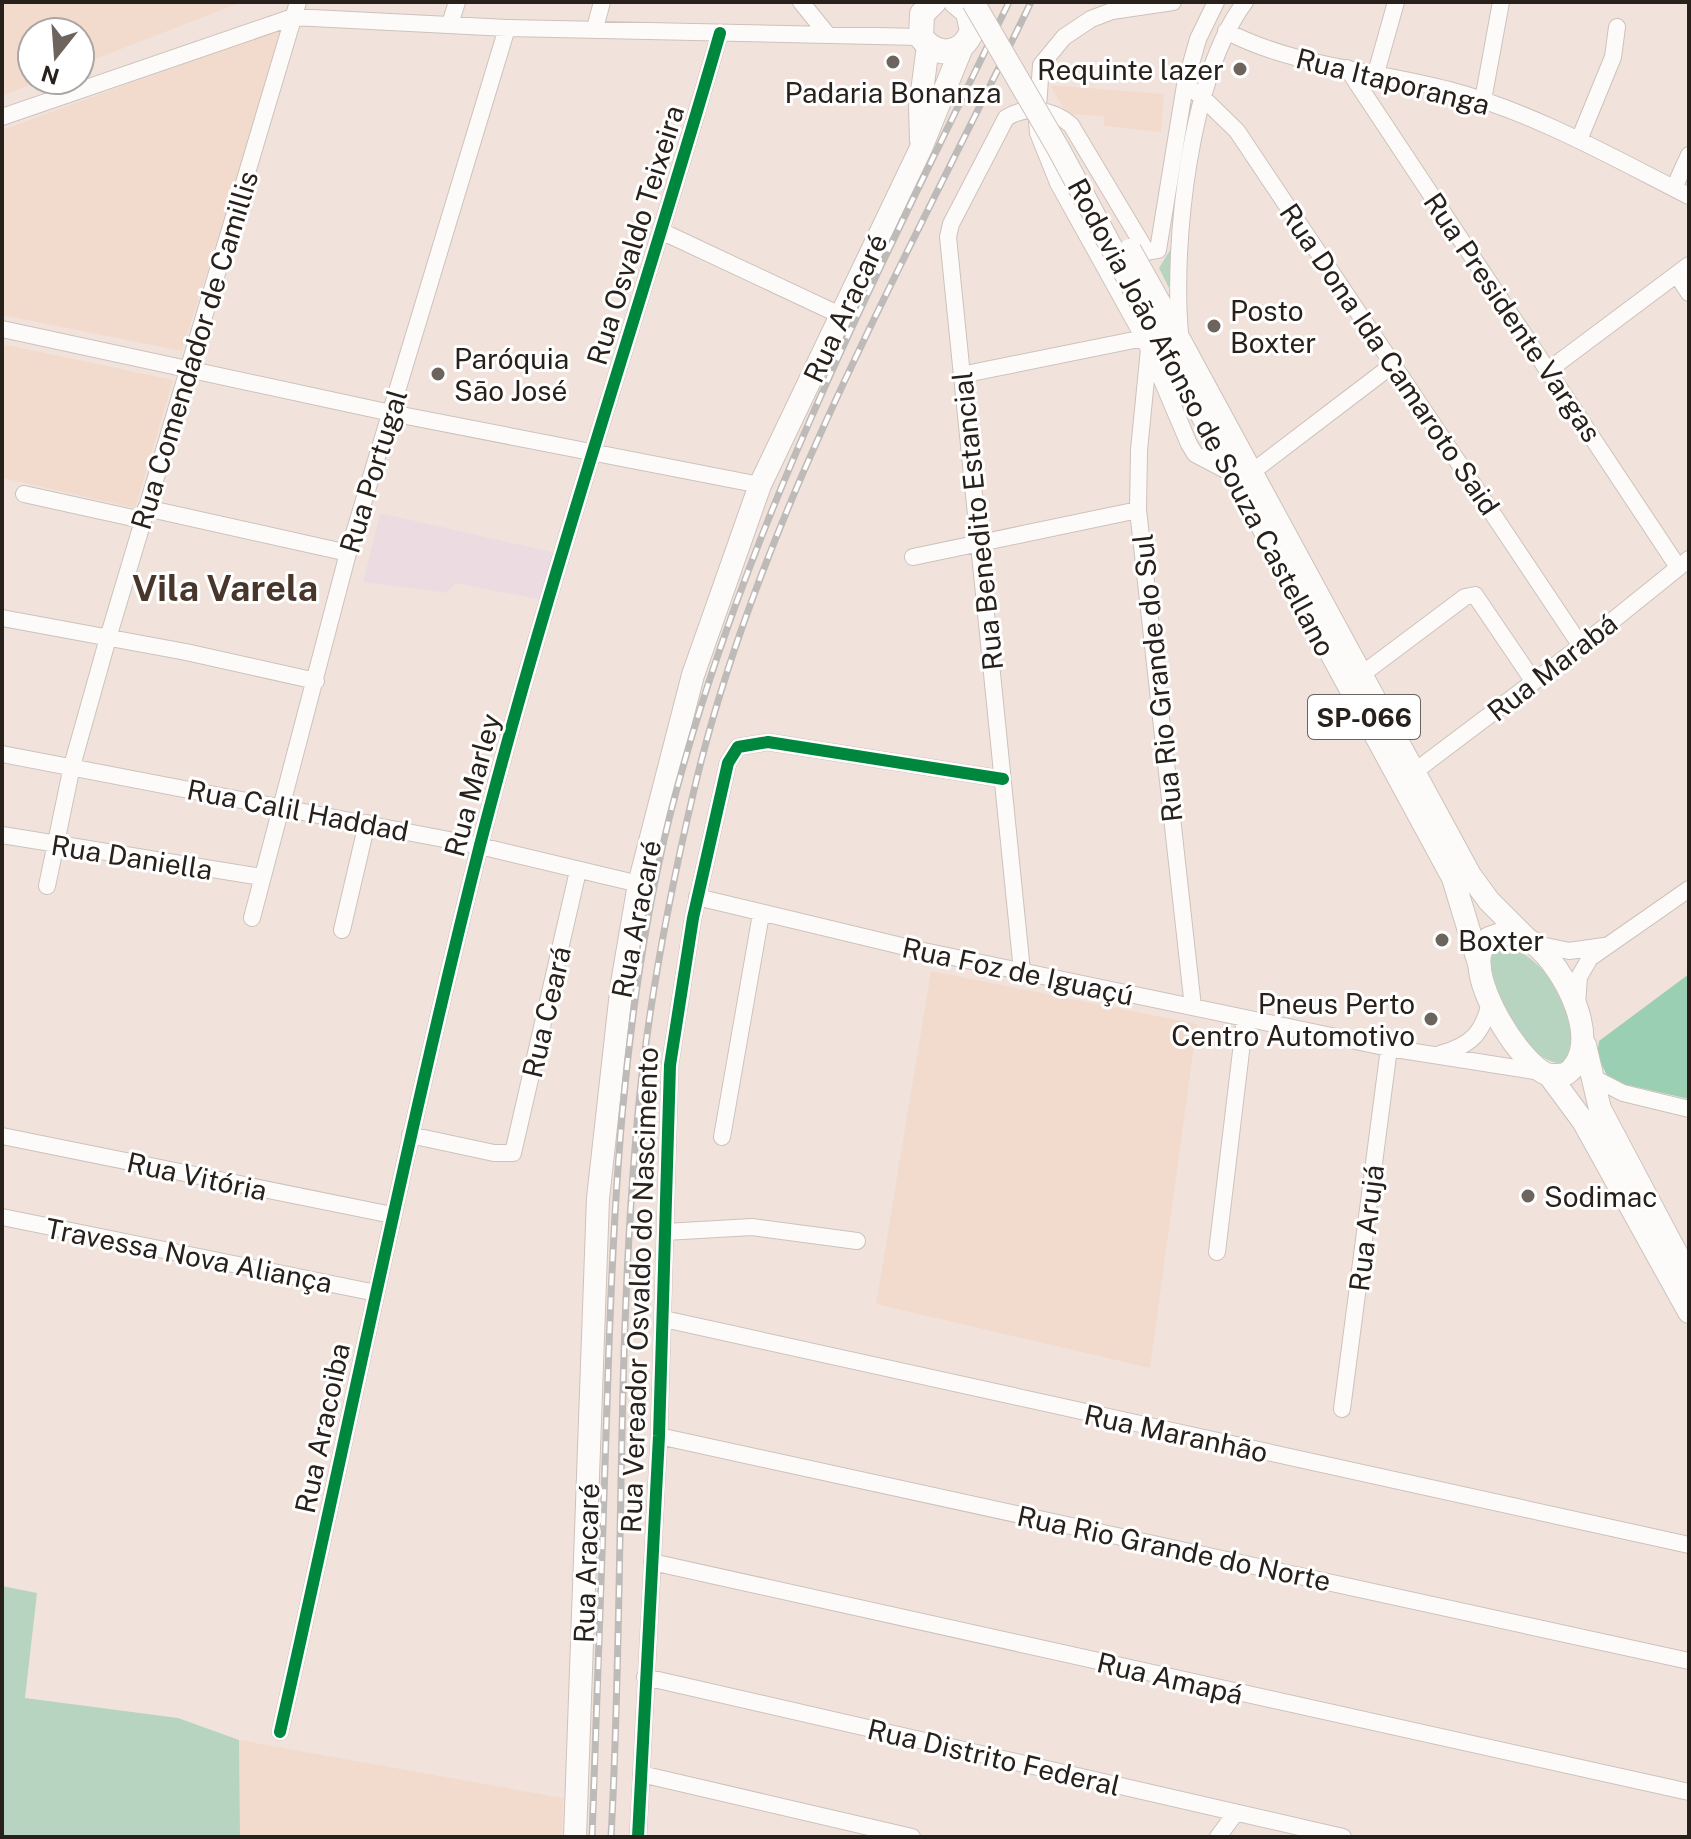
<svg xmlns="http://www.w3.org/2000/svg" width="1691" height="1839" viewBox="0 0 1691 1839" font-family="'Public Sans',sans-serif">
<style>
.built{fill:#f2dbcd}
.education{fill:#ecdce2}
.green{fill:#b6d4c0}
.forest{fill:#9acfb3}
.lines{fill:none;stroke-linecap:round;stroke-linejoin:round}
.minor-casing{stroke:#cdc2bc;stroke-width:18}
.major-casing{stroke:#cdc2bc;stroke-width:24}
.highway-casing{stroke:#cdc2bc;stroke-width:26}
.minor{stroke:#fdfbfa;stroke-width:16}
.major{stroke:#fdfbfa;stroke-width:22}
.highway{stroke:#fdfbfa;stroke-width:24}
.rail-casing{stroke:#bebab8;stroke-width:7}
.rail{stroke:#fff;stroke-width:4;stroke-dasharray:12;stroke-linecap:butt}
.major-bridge-casing{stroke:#cdc2bc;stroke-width:24;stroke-linecap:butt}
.major-bridge{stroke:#fdfbfa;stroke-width:22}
.cycleway-casing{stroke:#fff;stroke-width:17}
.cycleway{stroke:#00873e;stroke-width:12}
.poi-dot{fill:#6e645e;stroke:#fff;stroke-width:3}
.labels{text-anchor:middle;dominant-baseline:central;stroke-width:6;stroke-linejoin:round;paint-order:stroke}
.shield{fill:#fff;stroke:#68635f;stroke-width:2}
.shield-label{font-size:26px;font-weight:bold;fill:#28201a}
.poi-label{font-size:28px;fill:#28201a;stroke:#fff;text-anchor:start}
.street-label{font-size:28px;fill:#28201a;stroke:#fff}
.district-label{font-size:36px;font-weight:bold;fill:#48362b;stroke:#fff}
</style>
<rect width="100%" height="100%" fill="#f1e3db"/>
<!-- built -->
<path class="built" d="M2,2H242L80,65V32H32V80H42L2,96Z
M285,26L182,351L2,315V130Z
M1050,85L1164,94L1161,132L1104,126V116L1067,114Z
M2,344L173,380L135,508L2,478Z
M931,971L1197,1024L1150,1368L876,1304Z
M239,1740L563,1798L562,1837H240Z"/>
<!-- education -->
<path class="education" d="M380,513L557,553L542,600L455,583L447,593L363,582Z"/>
<!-- green -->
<path class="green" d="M1194,103L1169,288L1159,268L1172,247L1189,104Z
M1505,946C1541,954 1577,1007 1576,1045C1576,1051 1572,1058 1570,1064C1524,1068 1488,992 1491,953Z
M2,1586L37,1593L25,1698L178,1718L239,1740L240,1837H2Z"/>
<!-- forest -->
<path class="forest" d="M1689,974V1099L1610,1081L1597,1056L1599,1041Z"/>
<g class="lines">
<!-- minor casing -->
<g class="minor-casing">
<path id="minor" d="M801,2L827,34
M1173,2L1112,11L1091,19L1064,37L1041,65L1037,121L1038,133L1058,183L1144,338L1189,444L1195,454L1231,473
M450,24L457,2
M595,28L602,2
M1226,31C1294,67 1375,70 1449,90C1533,112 1612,157 1689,196
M1347,68L1678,567
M1376,73L1396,2
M1185,85L1201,96L1237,131L1581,646
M1483,100L1501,2
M2,117L293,17L507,28L921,37
M1579,140L1613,57L1617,27
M1674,188L1689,155
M663,232L842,316
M1677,275L1689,293
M2,329L391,413L760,485
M1180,333C1172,243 1190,75 1245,2
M1149,349L1139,450L1138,510L1193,1007
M1550,369L1689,265
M961,375L1144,338
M1252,472L1395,363
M24,494L142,520
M146,508L348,553
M913,557L1138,510
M2,618L186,652L316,681
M1361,675L1465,597L1475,595L1534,682
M2,754L480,846L639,884
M1414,772L1581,646L1689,559
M2,835L262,877
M47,886L72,766L108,638L298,2
M697,897L914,949L1389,1048L1541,1072
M252,918L348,553L507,28
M342,930L367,823
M1536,944L1569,951L1604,946
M1022,971L948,237L951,224L1006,118C1026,105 1053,109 1071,125L1147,252L1158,250L1185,85L1198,39L1216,2
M1577,1004L1579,977L1590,958L1689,889
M1440,1054C1473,1045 1483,1032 1491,1000
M1592,1077L1623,1093L1689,1109
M410,1135L494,1153H513L578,871
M2,1136L392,1215
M722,1137L761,914
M2,1217L376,1293
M665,1232L752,1227L857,1241
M1217,1252L1245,1018
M664,1319L1689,1545
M1342,1409L1389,1048
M659,1436L1689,1661
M652,1562L1689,1792
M645,1677L1343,1837
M280,1732C347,1436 406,1139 480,845C550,572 642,304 720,33
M641,1774L912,1837
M638,1837L659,1436L670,1065L693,918L728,763L738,747L768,742L1003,779
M1218,1837L1234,1815"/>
</g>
<!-- major casing -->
<g class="major-casing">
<path id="major" d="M921,140L920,107L928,46
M1159,302L1470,875L1489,901L1529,941
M1145,310L1453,878L1480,967
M1503,933C1513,935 1525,937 1533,943C1564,966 1606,1046 1566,1074C1557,1075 1549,1077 1541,1071C1515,1054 1474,987 1480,955C1481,949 1486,943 1489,938Z
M1585,1045L1600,1109L1689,1277
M1549,1075L1583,1121L1689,1312
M575,1837L598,1198L622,983L639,884L693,675L760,485L921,148L962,47"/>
</g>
<!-- highway casing -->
<g class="highway-casing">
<path id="highway" d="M934,2L922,14L921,37C937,58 962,56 972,31L968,12L956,2"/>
</g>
<!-- minor -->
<use href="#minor" class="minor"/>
<!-- major -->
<use href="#major" class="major"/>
<!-- highway -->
<use href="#highway" class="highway"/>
<!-- rail casing -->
<g class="rail-casing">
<path id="rail" d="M592,1837C598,1693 602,1549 607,1405C613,1207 622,1009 670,815C743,528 881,267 1009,2
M611,1837C624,1604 616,1369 636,1136C645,1019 668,900 695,786C759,516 911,252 1031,2"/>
</g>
<!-- rail -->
<use href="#rail" class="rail"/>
<!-- major-bridge casing -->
<g class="major-bridge-casing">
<path id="major-bridge" d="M973,2L1058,148L1145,310
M1130,250L1159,302"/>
</g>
<!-- major-bridge -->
<use href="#major-bridge" class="major-bridge"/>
<!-- cycleway casing -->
<g class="cycleway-casing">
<path id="cycleway" d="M280,1732C347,1436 406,1139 480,845C550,572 642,304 720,33
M638,1837L659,1436L670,1065L693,918L728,763L738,747L768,742L1003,779"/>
</g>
<!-- cycleway -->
<use href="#cycleway" class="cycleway"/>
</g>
<!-- markers -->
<g class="poi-dot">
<circle cx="893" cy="62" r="8"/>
<circle cx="1240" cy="69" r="8"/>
<circle cx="1214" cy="326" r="8"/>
<circle cx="438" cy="374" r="8"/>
<circle cx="1442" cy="940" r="8"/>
<circle cx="1431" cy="1019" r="8"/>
<circle cx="1528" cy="1196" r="8"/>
</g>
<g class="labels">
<!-- shield labels -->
<rect class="shield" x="1308" y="695" width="112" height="44" rx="6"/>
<g class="shield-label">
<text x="1364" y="717">SP-066</text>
</g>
<!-- poi labels -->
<g class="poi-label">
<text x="1224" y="69" text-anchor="end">Requinte lazer</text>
<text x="893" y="92" text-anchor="middle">Padaria Bonanza</text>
<text x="1230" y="310">Posto<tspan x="1230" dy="32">Boxter</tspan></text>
<text x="454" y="358">Paróquia<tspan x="454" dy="32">São José</tspan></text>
<text x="1458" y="940">Boxter</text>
<text x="1415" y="1003" text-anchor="end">Pneus Perto<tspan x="1415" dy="32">Centro Automotivo</tspan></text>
<text x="1544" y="1196">Sodimac</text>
</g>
<!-- street labels -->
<g class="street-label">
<text transform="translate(1393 81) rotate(14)">Rua Itaporanga</text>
<text transform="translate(635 235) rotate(-73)">Rua Osvaldo Teixeira</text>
<text transform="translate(845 308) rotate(-65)">Rua Aracaré</text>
<text transform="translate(1513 317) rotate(56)">Rua Presidente Vargas</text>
<text transform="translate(194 350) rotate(-73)">Rua Comendador de Camillis</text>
<text transform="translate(1390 359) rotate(56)">Rua Dona Ida Camaroto Said</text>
<text transform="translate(1202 417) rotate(62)">Rodovia João Afonso de Souza Castellano</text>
<text transform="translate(373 471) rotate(-73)">Rua Portugal</text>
<text transform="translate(977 521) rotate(-96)">Rua Benedito Estancial</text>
<text transform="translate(1552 667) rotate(-38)">Rua Marabá</text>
<text transform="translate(1157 678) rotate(-96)">Rua Rio Grande do Sul</text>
<text transform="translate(472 785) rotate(-75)">Rua Marley</text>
<text transform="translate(298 810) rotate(11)">Rua Calil Haddad</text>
<text transform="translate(132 857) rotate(9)">Rua Daniella</text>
<text transform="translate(636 919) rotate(-79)">Rua Aracaré</text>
<text transform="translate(1018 971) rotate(12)">Rua Foz de Iguaçú</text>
<text transform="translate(546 1012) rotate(-77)">Rua Ceará</text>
<text transform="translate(197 1176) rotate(12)">Rua Vitória</text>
<text transform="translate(1366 1228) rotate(-83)">Rua Arujá</text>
<text transform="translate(189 1255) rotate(11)">Travessa Nova Aliança</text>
<text transform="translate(639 1290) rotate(-88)">Rua Vereador Osvaldo do Nascimento</text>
<text transform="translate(322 1428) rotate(-78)">Rua Aracoiba</text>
<text transform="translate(1176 1433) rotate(12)">Rua Maranhão</text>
<text transform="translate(1174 1548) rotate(12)">Rua Rio Grande do Norte</text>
<text transform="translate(586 1563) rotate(-88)">Rua Aracaré</text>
<text transform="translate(1170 1678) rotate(13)">Rua Amapá</text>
<text transform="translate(994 1757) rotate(13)">Rua Distrito Federal</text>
</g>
<!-- district labels -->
<g class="district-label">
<text x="225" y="588">Vila Varela</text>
</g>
</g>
<!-- border -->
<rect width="1691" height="1839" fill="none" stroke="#28201a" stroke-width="8"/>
<!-- north arrow -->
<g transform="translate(56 56) rotate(197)"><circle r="38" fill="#ffffff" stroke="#a9a6a3" stroke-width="2"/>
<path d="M0-6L14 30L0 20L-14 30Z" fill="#6e645e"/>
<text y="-12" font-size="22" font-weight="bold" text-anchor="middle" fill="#28201a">N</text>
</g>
</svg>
